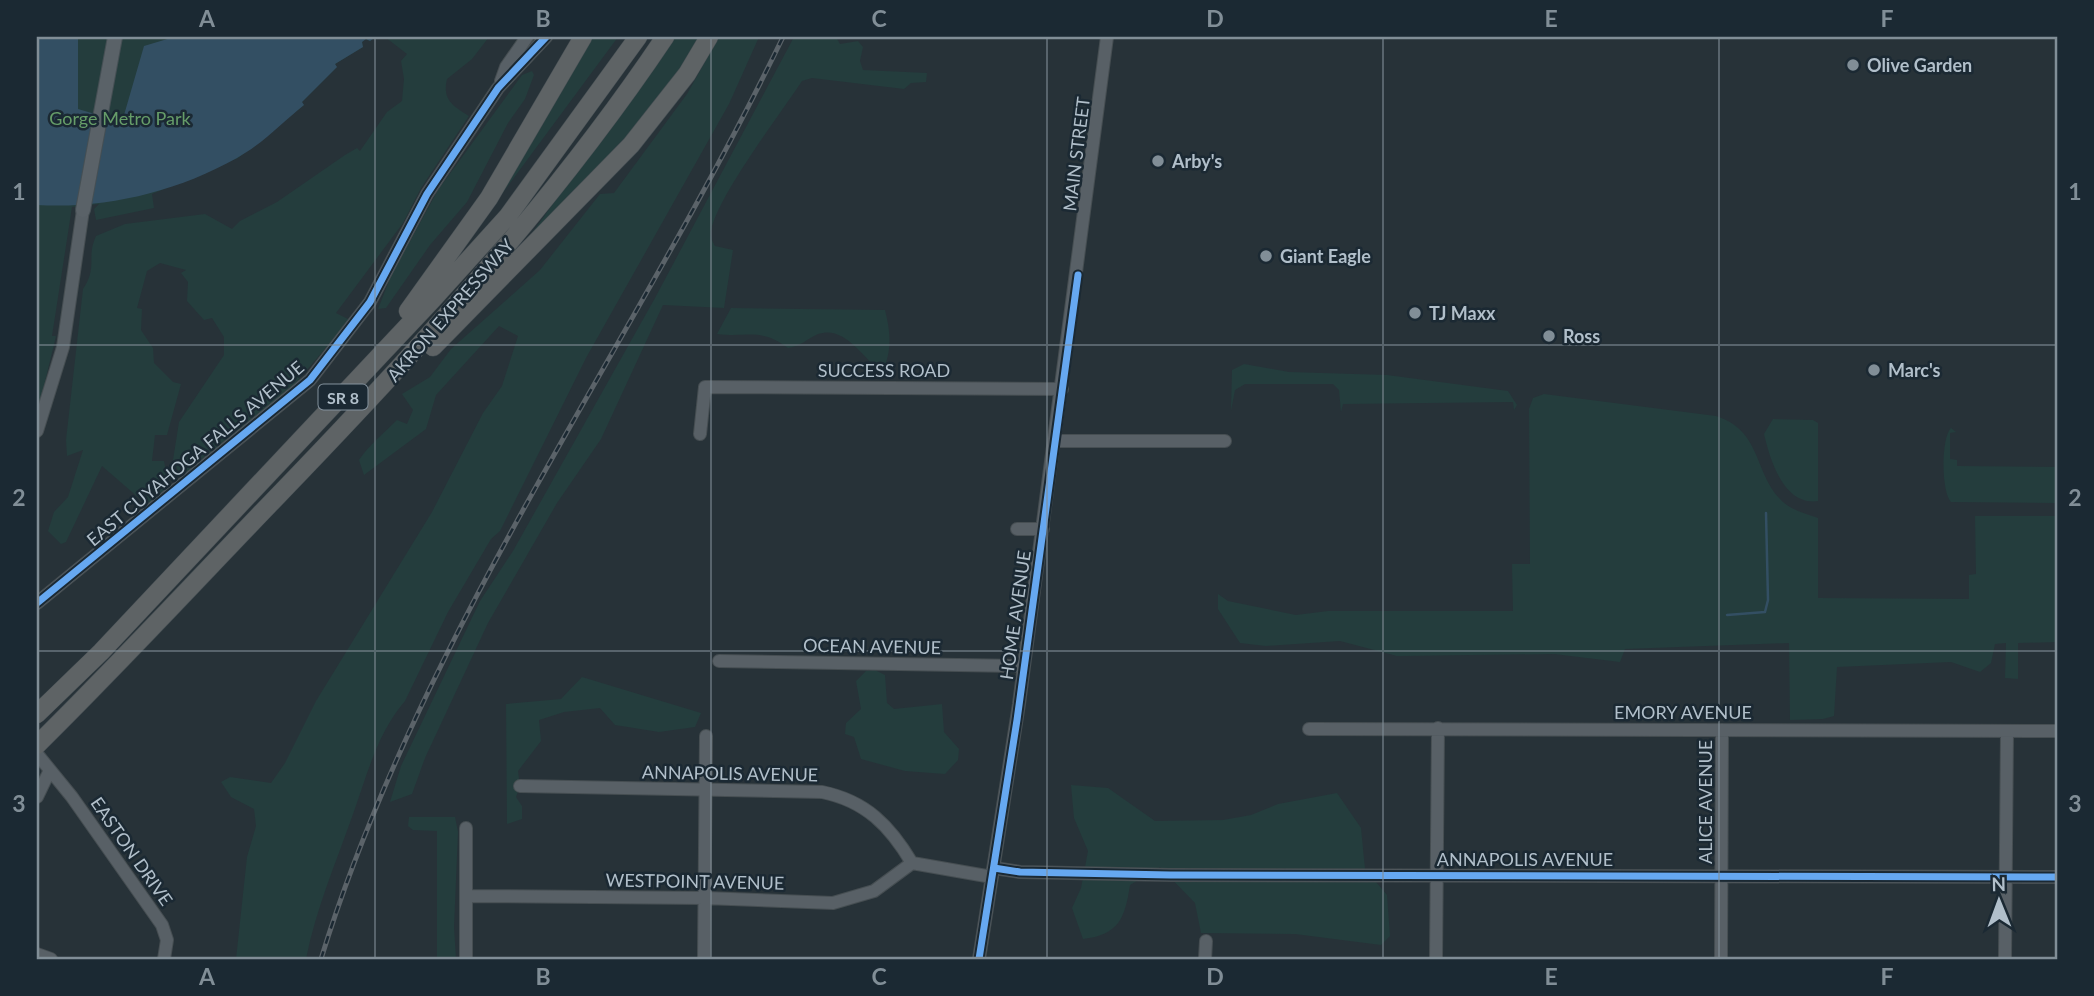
<svg xmlns="http://www.w3.org/2000/svg" width="2094" height="996" viewBox="0 0 2094 996" font-family="Lato,sans-serif">
<style>
.green{fill:#243d3d}
.water{fill:#334f63}
.lines{fill:none;stroke-linecap:round;stroke-linejoin:round}
.stream{stroke:#334f63;stroke-width:2.5}
.minor-casing{stroke:#464e52;stroke-width:14}
.major-casing{stroke:#454f54;stroke-width:16}
.highway-casing{stroke:#454e53;stroke-width:19}
.minor{stroke:#586066;stroke-width:12}
.major{stroke:#5a6268;stroke-width:14}
.highway{stroke:#5e6365;stroke-width:18}
.rail-casing{stroke:#5b6369;stroke-width:5}
.rail{stroke:#1b2933;stroke-width:2.5;stroke-dasharray:8;stroke-linecap:butt}
.cycleway-casing{stroke:#1b2933;stroke-width:11}
.cycleway{stroke:#66a8f1;stroke-width:7}
.grid{fill:none;stroke:#818e97;stroke-width:2;stroke-opacity:0.55}
.poi-dot{fill:#818e97;stroke:#1b2933;stroke-width:2.5}
.labels{text-anchor:middle;dominant-baseline:central;stroke-width:5;stroke-linejoin:round;paint-order:stroke}
.shield{fill:#1b2933;stroke:#84929d;stroke-width:2}
.shield-label{font-size:16px;font-weight:bold;fill:#b1bfca}
.poi-label{font-size:18px;font-weight:bold;fill:#b1bfca;stroke:#1b2933;text-anchor:start}
.park-label{font-size:18px;fill:#669d69;stroke:#1b2933}
.street-label{font-size:18px;fill:#b1bfca;stroke:#1b2933}
.neatline{fill:none;stroke:#818e97;stroke-width:2.5}
.grid-label{font-size:23px;text-anchor:middle;font-weight:bold;fill:#818e97}
</style>
<rect width="100%" height="100%" fill="#273238"/>
<!-- green -->
<path class="green" d="M37,37H376L370,41L366,39L362,42L363,47L335,64L337,67L302,102L304,105L238,158L152,194L154,208L96,220L94,209L99,204L72,207L52,336H56L37,415Z
M385,37H489L472,59L447,79C442,100 453,106 469,116L421,188L403,223L336,313L350,320L292,387L181,477L173,460L179,422L224,355V337L212,318L204,320L187,301L188,282L181,273L186,270L160,263L147,271L137,308L142,309L141,330L153,348L154,363L173,382L181,384L167,435H155L152,461H164L169,487L147,505L102,466L66,542L61,544L48,531L54,512L68,497L83,450L67,456L66,440L83,289C98,267 86,258 96,236L125,224L205,214L232,229L240,221L277,202L345,155L357,148L360,151L387,112L402,101L404,79L401,61L407,54Z
M590,37H618L496,202Z
M674,37H702L650,115L529,237Z
M719,37H759L729,104L586,358L500,531L491,539L448,612L405,701C376,735 367,776 352,817C335,865 316,909 306,959H236L247,857L256,826L254,809L231,797L221,782L230,777L271,783L285,763L316,701L432,512L483,413L502,386L518,336L499,326L436,395L426,429L364,475L359,460C369,445 384,433 397,420L407,424L413,410L402,394L430,377L451,349L540,270L600,194L614,193L687,94Z
M794,37H836L840,44L858,41L863,47L860,61L863,70L927,73L926,82L911,83L904,89L812,78L802,81C781,113 717,197 711,231C710,237 712,241 715,246L733,250L724,308L663,305L601,439L557,503L488,623L425,758L412,794L390,802L401,766L480,601L513,551L655,298Z
M532,71L534,75L525,99L508,123L467,202L430,245L386,308L378,309L391,276L438,190L522,75Z
M731,308L885,310C890,330 892,346 885,366L878,369C862,356 844,325 818,334C807,339 801,346 788,348C760,327 748,338 717,334Z
M1244,364L1289,372L1387,375L1508,391L1517,405L1514,410L1513,402L1343,404L1341,412L1339,390L1333,384H1245L1235,390L1231,411L1232,370Z
M1544,394L1716,416C1763,431 1753,474 1783,502C1792,510 1806,514 1818,518V598L1969,599V575L1976,574L1975,516H2057V642L2018,643V679L2005,678L2006,643L1995,644L1991,663L1980,672L1951,662L1837,667L1834,716L1823,719L1790,720L1789,643L1625,649L1620,662L1554,654L1397,656L1340,641L1266,646L1240,643L1218,609V594L1228,601L1296,615L1328,611H1513L1512,564H1530L1529,409L1533,398Z
M1773,419L1813,420L1818,423V501C1784,506 1770,460 1764,434Z
M1951,428L1956,432L1950,433V459L1957,460V466L2057,467V503L1951,502C1941,491 1941,438 1951,428Z
M875,670L885,675L887,703L894,709L942,704L944,732L959,749L958,760L945,774L905,771L861,759L854,737L845,734L846,723L861,709L856,681L866,671Z
M582,677L701,713L695,727L659,732L615,725L600,708L564,712L539,720L541,741L518,771L520,786L516,797L522,806V819L507,824L506,704L561,699Z
M1071,785L1108,788L1155,821L1223,820L1251,815L1278,804L1337,793L1361,828L1365,869L1387,895L1390,936L1381,945L1295,934L1201,933L1195,903L1160,867L1130,885C1125,918 1119,935 1083,939L1072,908L1081,888L1088,851L1074,818Z
M409,817H455L458,832L454,927L456,959H437V831L413,830L408,826Z"/>
<!-- water -->
<path class="water" d="M37,37H78V109L122,122L144,46L174,37H376L370,41L366,39L362,42L363,47L335,64L337,67L302,102L304,105C283,122 261,145 237,158C176,192 106,209 37,205Z"/>
<g class="lines">
<!-- stream -->
<path class="stream" d="M1727,615L1765,612L1768,600L1766,513"/>
<!-- minor casing -->
<g class="minor-casing">
<path id="minor" d="M501,81L506,67L527,37
M37,431L63,347L83,210
M700,434L705,387L1062,389
M1055,441H1225
M1017,529H1043
M37,603L310,380L370,302L427,194L498,88L546,37
M719,661L1024,666
M1309,729L2057,731
M37,754L72,797L162,925L167,940L164,959
M520,786L822,792C866,801 890,826 912,863L992,877
M37,797L49,772
M466,828V959
M994,868L1020,872L1170,875L2057,877
M467,896L705,898L833,903L874,891L912,863
M37,954L51,959
M704,959L706,736
M979,959L1019,704L1107,37
M1205,959L1206,941
M1436,959L1438,728
M1721,959L1722,730
M2005,959L2007,731"/>
</g>
<!-- major casing -->
<g class="major-casing">
<path id="major" d="M83,210L115,37"/>
</g>
<!-- highway casing -->
<g class="highway-casing">
<path id="highway" d="M408,311L489,198L583,37
M433,347L631,145L687,74L709,37
M37,714L101,652L433,299L508,216L638,37
M37,745C116,667 192,585 269,505C411,358 551,207 665,37"/>
</g>
<!-- minor -->
<use href="#minor" class="minor"/>
<!-- major -->
<use href="#major" class="major"/>
<!-- highway -->
<use href="#highway" class="highway"/>
<!-- rail casing -->
<g class="rail-casing">
<path id="rail" d="M321,959C423,628 634,346 783,37"/>
</g>
<!-- rail -->
<use href="#rail" class="rail"/>
<!-- cycleway casing -->
<g class="cycleway-casing">
<path id="cycleway" d="M37,603L310,380L370,302L427,194L498,88L546,37
M994,868L1020,872L1170,875L2057,877
M979,959L1017,720L1078,275"/>
</g>
<!-- cycleway -->
<use href="#cycleway" class="cycleway"/>
</g>
<!-- grid -->
<path class="grid" d="M375,37V959M711,37V959M1047,37V959M1383,37V959M1719,37V959M37,345H2057M37,651H2057"/>
<!-- markers -->
<g class="poi-dot">
<circle cx="1853" cy="65" r="7"/>
<circle cx="1158" cy="161" r="7"/>
<circle cx="1266" cy="256" r="7"/>
<circle cx="1415" cy="313" r="7"/>
<circle cx="1549" cy="336" r="7"/>
<circle cx="1874" cy="370" r="7"/>
</g>
<g class="labels">
<!-- shield labels -->
<rect class="shield" x="318.5" y="384.5" width="49" height="25" rx="5"/>
<g class="shield-label">
<text x="343" y="397">SR 8</text>
</g>
<!-- poi labels -->
<g class="poi-label">
<text x="1867" y="65">Olive Garden</text>
<text x="1172" y="161">Arby's</text>
<text x="1280" y="256">Giant Eagle</text>
<text x="1429" y="313">TJ Maxx</text>
<text x="1563" y="336">Ross</text>
<text x="1888" y="370">Marc's</text>
</g>
<!-- park labels -->
<g class="park-label">
<text x="120" y="118">Gorge Metro Park</text>
</g>
<!-- street labels -->
<g class="street-label">
<text transform="translate(1076 154) rotate(-83)">MAIN STREET</text>
<text transform="translate(450 310) rotate(-49)">AKRON EXPRESSWAY</text>
<text x="884" y="370">SUCCESS ROAD</text>
<text transform="translate(195 453) rotate(-40)">EAST CUYAHOGA FALLS AVENUE</text>
<text transform="translate(1015 615) rotate(-82)">HOME AVENUE</text>
<text transform="translate(872 646) rotate(1)">OCEAN AVENUE</text>
<text x="1683" y="712">EMORY AVENUE</text>
<text transform="translate(730 773) rotate(1)">ANNAPOLIS AVENUE</text>
<text transform="translate(1705 802) rotate(-90)">ALICE AVENUE</text>
<text transform="translate(132 851) rotate(55)">EASTON DRIVE</text>
<text x="1525" y="859">ANNAPOLIS AVENUE</text>
<text transform="translate(695 881) rotate(1)">WESTPOINT AVENUE</text>
</g>
</g>
<!-- border -->
<rect width="2094" height="996" fill="none" stroke="#1b2933" stroke-width="77"/>
<!-- north arrow -->
<g transform="translate(1999 901) rotate(359)" stroke="#1b2933" stroke-width="5" paint-order="stroke">
<path d="M0-5L12 26L0 18L-12 26Z" fill="#b1bfca"/>
<text y="-10" font-size="19" font-weight="bold" text-anchor="middle" fill="#b1bfca">N</text>
</g>
<rect x="38" y="38" width="2018" height="920" class="neatline"/>
<g class="grid-label">
<text x="207" y="27">A</text>
<text x="543" y="27">B</text>
<text x="879" y="27">C</text>
<text x="1215" y="27">D</text>
<text x="1551" y="27">E</text>
<text x="1887" y="27">F</text>
<text x="19" y="200">1</text>
<text x="2075" y="200">1</text>
<text x="19" y="506">2</text>
<text x="2075" y="506">2</text>
<text x="19" y="812">3</text>
<text x="2075" y="812">3</text>
<text x="207" y="985">A</text>
<text x="543" y="985">B</text>
<text x="879" y="985">C</text>
<text x="1215" y="985">D</text>
<text x="1551" y="985">E</text>
<text x="1887" y="985">F</text>
</g>
</svg>
